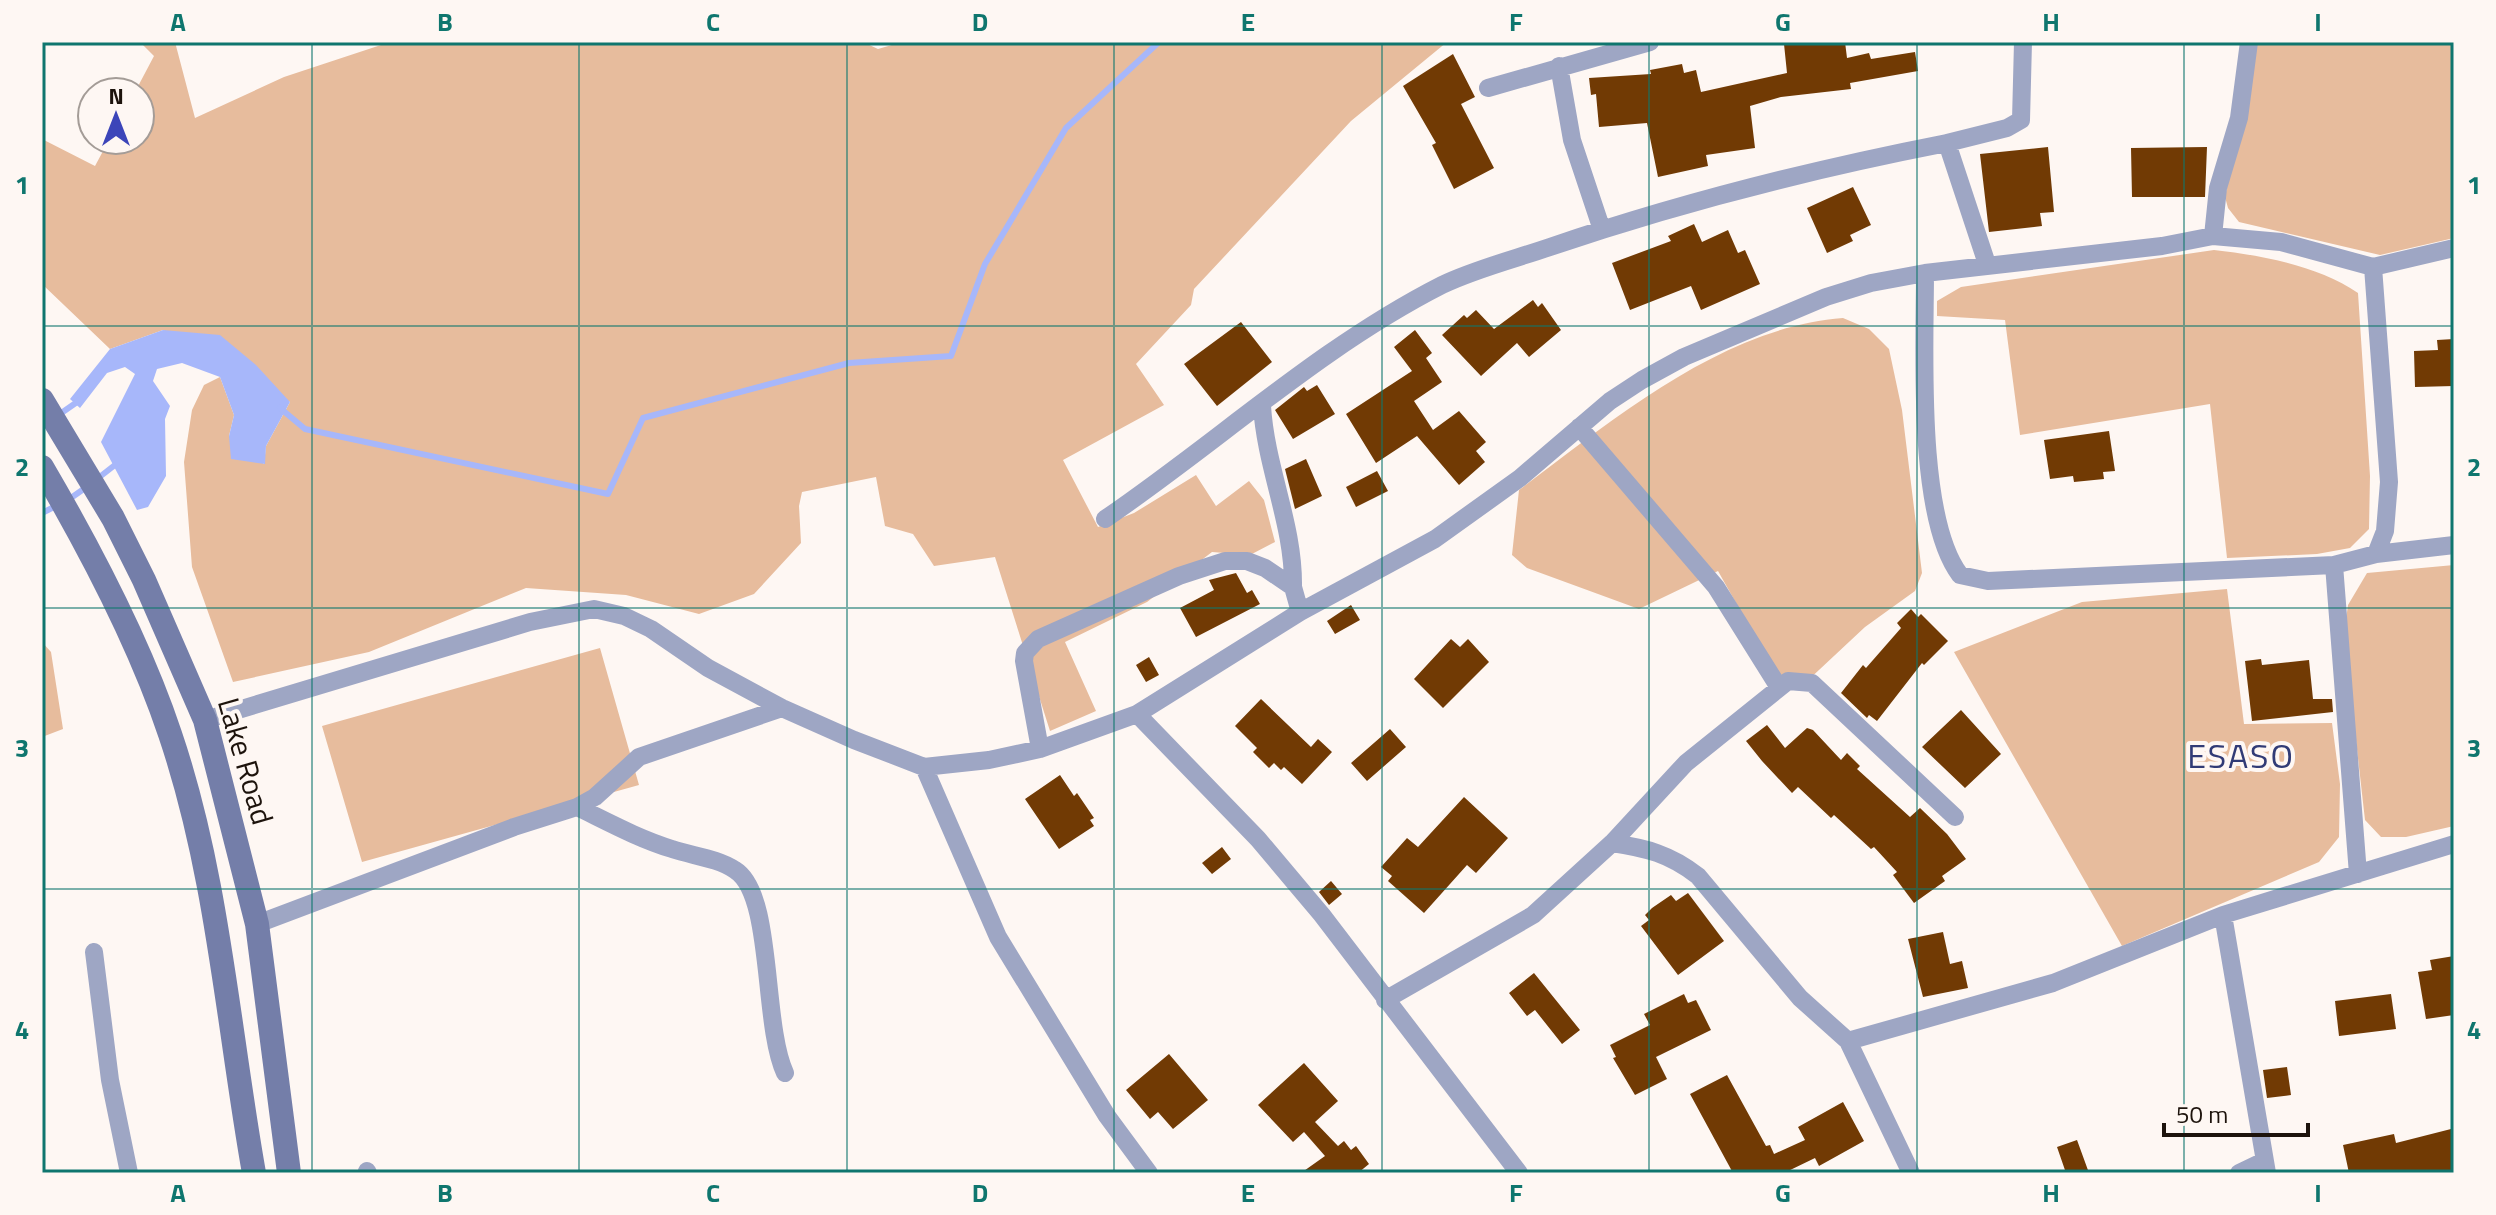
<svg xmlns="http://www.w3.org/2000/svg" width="2496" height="1215" viewBox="0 0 2496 1215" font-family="'Titillium Web',sans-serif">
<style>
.green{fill:#e7bc9d}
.water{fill:#a7b7fa}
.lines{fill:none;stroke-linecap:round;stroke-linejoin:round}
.stream{stroke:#a7b7fa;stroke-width:6}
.building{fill:#713a04}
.minor{stroke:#9ea6c4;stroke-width:18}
.secondary{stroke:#747ea9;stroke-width:24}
.grid{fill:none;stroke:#0f766e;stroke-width:2;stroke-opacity:0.55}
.labels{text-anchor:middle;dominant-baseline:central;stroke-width:8;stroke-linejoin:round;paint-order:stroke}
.street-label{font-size:30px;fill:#1d130c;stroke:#fef7f3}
.quarter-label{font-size:34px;letter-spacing:2px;fill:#313b76;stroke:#fef7f3}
.neatline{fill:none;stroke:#0f766e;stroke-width:3}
.grid-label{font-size:26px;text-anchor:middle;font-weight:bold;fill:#0f766e}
</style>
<rect width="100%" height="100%" fill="#fef7f3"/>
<!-- green -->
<path class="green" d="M140,42H175L195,118L284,77L390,42H863L878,49L902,42H1447L1351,121L1194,289L1191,305L1136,364L1164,405L1063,460L1098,527L1134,513L1196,475L1216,506L1249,481L1264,500L1275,542L1250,555L1212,552L1147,602L1065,642L1096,711L1050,731L995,557L934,566L913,534L885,526L876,477L802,492L799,506L801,543L754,594L699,614L626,595L526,588L369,652L233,682L192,567L184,462L192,410L204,385L220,377L234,415L229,436L264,464L266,446L290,402L163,330L110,349L42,284V139L95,166L109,140H140V92H135L154,56Z
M2256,42H2454V238L2380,255L2239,222L2228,208L2225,197Z
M2214,250C2260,255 2319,266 2358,293L2370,476L2369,529L2350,548L2317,554L2227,558L2210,404L2020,435L2005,320L1937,316V301L1961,287Z
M1843,318L1869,329L1889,349L1902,410L1922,573L1915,591L1865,627L1804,684L1779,679L1718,571L1639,609L1527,568L1512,555L1519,490C1612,420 1723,327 1843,318Z
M2454,565V826L2406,837H2381L2365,820L2344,634L2348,605L2367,573Z
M2227,589L2244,724L2332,723L2340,784L2339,837L2319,862L2122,946L1954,652L2082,602Z
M42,642L51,652L63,729L42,737Z
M600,648L639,785L362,862L322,726Z"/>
<!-- water -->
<path class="water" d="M163,330L220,335L256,365L290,402L266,446L265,464L231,459L229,436L234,415L220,377L182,363L157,369L153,381L170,406L165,419L166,476L148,507L137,510L101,442L135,374L125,367L107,373L80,408L70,399L110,349Z"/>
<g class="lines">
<!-- stream -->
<path class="stream" d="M280,408L305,429L608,494L643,418L849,363L951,356L985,264L1066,128L1159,42
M57,416L80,400
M97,479L120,461
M68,500L88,486
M42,513L58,505"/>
</g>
<!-- building -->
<path class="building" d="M1803,42H1845L1847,58L1869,53L1871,59L1915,52L1918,71L1850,83L1851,89L1781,97L1750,106L1755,148L1706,155L1708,166L1658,177L1647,123L1599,127L1596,94L1591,95L1589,78L1651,74L1650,70L1682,64L1684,73L1696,70L1701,92L1787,73L1784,44Z
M1453,54L1475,97L1461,104L1494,168L1454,189L1432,145L1436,143L1403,86Z
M2048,147L2054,212L2040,213L2042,226L1989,232L1980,154Z
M2207,147L2205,197H2132L2131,148Z
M1853,187L1871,225L1850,235L1853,241L1827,253L1807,208Z
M1694,224L1702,242L1728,230L1738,253L1745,250L1760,284L1701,310L1691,286L1630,310L1612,263L1671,241L1668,236Z
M1533,300L1538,307L1542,303L1561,330L1529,357L1517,343L1481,376L1442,335L1464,315L1467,318L1476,310L1494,329Z
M1241,322L1272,362L1217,406L1184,364Z
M1415,330L1432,353L1426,358L1442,382L1414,401L1433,430L1459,411L1486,442L1476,451L1485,462L1459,485L1417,436L1376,463L1346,414L1412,371L1394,347Z
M2454,339V386L2415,387L2414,351L2438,350L2437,340Z
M1317,385L1335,414L1293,439L1275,410L1304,387L1307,391Z
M2109,431L2115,471L2103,472L2104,479L2074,482L2073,476L2050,479L2044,440Z
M1306,459L1322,496L1295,509L1285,469Z
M1377,471L1388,491L1356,507L1346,487Z
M1236,573L1247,593L1252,590L1260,604L1196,637L1180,608L1214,590L1209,580Z
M1351,605L1360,620L1335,634L1327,621Z
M1911,609L1918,617L1921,614L1948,641L1924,665L1922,663L1877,721L1869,715L1867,718L1841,693L1863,665L1866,668L1901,628L1897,623Z
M1451,639L1460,647L1468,639L1489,662L1443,708L1414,679Z
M1149,657L1159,675L1146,682L1136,665Z
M2261,659L2262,665L2309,660L2313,699H2332L2333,712L2252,721L2245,661Z
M1261,699L1311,747L1318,739L1332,752L1302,784L1284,767L1281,770L1274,763L1269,768L1253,752L1257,748L1235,726Z
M1961,710L2001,754L1965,788L1922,747Z
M1767,725L1785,748L1807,728L1813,730L1841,760L1847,753L1860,766L1857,769L1910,817L1920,808L1947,834L1966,859L1942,876L1945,881L1914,903L1893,875L1897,872L1874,847L1871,849L1834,815L1831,818L1798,787L1792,793L1762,761L1746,741Z
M1390,729L1406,747L1367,781L1351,763Z
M1060,775L1074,796L1077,793L1094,818L1090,820L1094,826L1059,849L1025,799Z
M1464,797L1508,838L1476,873L1467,865L1424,913L1388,881L1392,876L1381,867L1407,838L1418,847Z
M1222,847L1231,859L1212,874L1202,863Z
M1331,881L1342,894L1329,905L1319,892Z
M1688,893L1724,941L1678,975L1641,926L1649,920L1645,915L1652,908L1671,895L1676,901Z
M1943,932L1950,964L1962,961L1968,988L1923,997L1908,939Z
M2454,956V1015L2426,1019L2418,972L2432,970L2430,960Z
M1534,973L1580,1030L1562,1044L1535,1010L1527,1016L1509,993Z
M1684,994L1688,1003L1696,1000L1711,1030L1656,1057L1667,1079L1635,1095L1613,1058L1616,1057L1610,1045L1650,1025L1644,1014Z
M2391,994L2396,1029L2339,1036L2335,1001Z
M1169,1054L1208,1100L1173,1129L1158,1112L1150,1119L1126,1090Z
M1304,1063L1338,1101L1315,1122L1338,1146L1344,1141L1351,1150L1356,1146L1369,1164L1358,1173H1301L1325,1156L1304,1132L1293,1142L1258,1105Z
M2287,1067L2291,1095L2267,1098L2263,1070Z
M1727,1075L1766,1146L1770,1145L1774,1154L1805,1140L1798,1127L1843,1102L1864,1141L1819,1166L1815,1158L1784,1173H1733L1690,1094Z
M2451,1129L2454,1173H2349L2343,1145L2394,1134L2396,1143Z
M2077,1140L2089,1173H2066L2057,1147Z"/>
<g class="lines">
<!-- minor -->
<path class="minor" d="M1559,66L1572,140L1602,230
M1488,88L1650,42
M2213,236L2218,188L2239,118L2249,42
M1987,264L1947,143L2007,128L2021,120L2023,42
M2373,267L2454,248
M1925,273C1925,347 1916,517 1960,575L1988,581L2334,565L2376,554L2454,545
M1262,406C1266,469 1294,525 1293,587
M1579,427L1716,587L1778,686
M1105,519C1218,442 1320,347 1442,285C1475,269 1515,259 1550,247C1679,203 1814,169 1947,143
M2334,565L2358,874
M1137,714L1258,839L1322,915L1519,1173
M205,720L530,622L594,609L624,616L651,629L708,668L782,708L854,740L924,767L989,760L1040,749L1137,714L1300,612L1435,539L1520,478L1610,401L1642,380L1684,357L1826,297L1871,283L1925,273L2162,246L2213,236L2281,242L2373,267L2389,482L2385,531L2376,554
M1040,749L1024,661L1025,653L1038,639L1179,576L1225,561H1247L1265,568L1293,587L1300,612
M924,767L998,937L1107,1116L1149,1173
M577,807C608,822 639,839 672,849C693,856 717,858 735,870C774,894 762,1023 785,1073
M1612,843C1646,848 1670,854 1698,876L1800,998L1848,1041L2053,983L2223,915L2454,844
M2223,915L2267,1173
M257,924L514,827L577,807L595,797L639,757L782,708
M94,952L110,1080L129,1173
M1385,1000L1533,915L1612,843L1686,763L1788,681L1812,683L1955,817
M1848,1041L1911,1173
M367,1171L368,1173
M2239,1173L2264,1161"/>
<!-- secondary -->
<path class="secondary" d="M42,400L113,518L144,580L205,720L257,924L289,1173
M42,467C90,549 140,644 170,734C218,875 228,1027 254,1173"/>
</g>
<!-- grid -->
<path class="grid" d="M312,42V1173M579,42V1173M847,42V1173M1114,42V1173M1382,42V1173M1649,42V1173M1917,42V1173M2184,42V1173M42,326H2454M42,608H2454M42,889H2454"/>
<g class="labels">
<!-- street labels -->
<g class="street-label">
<text transform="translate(246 761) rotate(74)">Lake Road</text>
</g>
<!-- quarter labels -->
<g class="quarter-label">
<text x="2241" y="755">ESASO</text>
</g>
</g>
<!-- border -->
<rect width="2496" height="1215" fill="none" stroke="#fef7f3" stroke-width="88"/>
<!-- north arrow -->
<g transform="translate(116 116)"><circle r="38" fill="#fef7f3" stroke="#a49c97" stroke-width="2"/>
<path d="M0-6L14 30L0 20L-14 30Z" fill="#3c45b9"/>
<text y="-12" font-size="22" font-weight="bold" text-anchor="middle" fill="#1d130c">N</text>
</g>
<!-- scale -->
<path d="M2164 1123v12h144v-12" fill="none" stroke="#1d130c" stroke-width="4"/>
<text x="2176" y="1123" font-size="24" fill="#1d130c" stroke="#fef7f3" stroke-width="6" paint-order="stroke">50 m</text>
<rect x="44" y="44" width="2408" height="1127" class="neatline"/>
<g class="grid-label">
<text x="178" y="31">A</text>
<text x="445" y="31">B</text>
<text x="713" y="31">C</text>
<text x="980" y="31">D</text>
<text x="1248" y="31">E</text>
<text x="1516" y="31">F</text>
<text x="1783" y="31">G</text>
<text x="2051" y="31">H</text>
<text x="2318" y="31">I</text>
<text x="22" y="194">1</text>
<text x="2474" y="194">1</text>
<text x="22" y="476">2</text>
<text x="2474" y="476">2</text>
<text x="22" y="757">3</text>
<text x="2474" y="757">3</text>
<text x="22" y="1039">4</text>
<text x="2474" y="1039">4</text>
<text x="178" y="1202">A</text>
<text x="445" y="1202">B</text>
<text x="713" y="1202">C</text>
<text x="980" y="1202">D</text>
<text x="1248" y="1202">E</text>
<text x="1516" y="1202">F</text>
<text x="1783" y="1202">G</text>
<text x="2051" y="1202">H</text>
<text x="2318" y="1202">I</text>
</g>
</svg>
